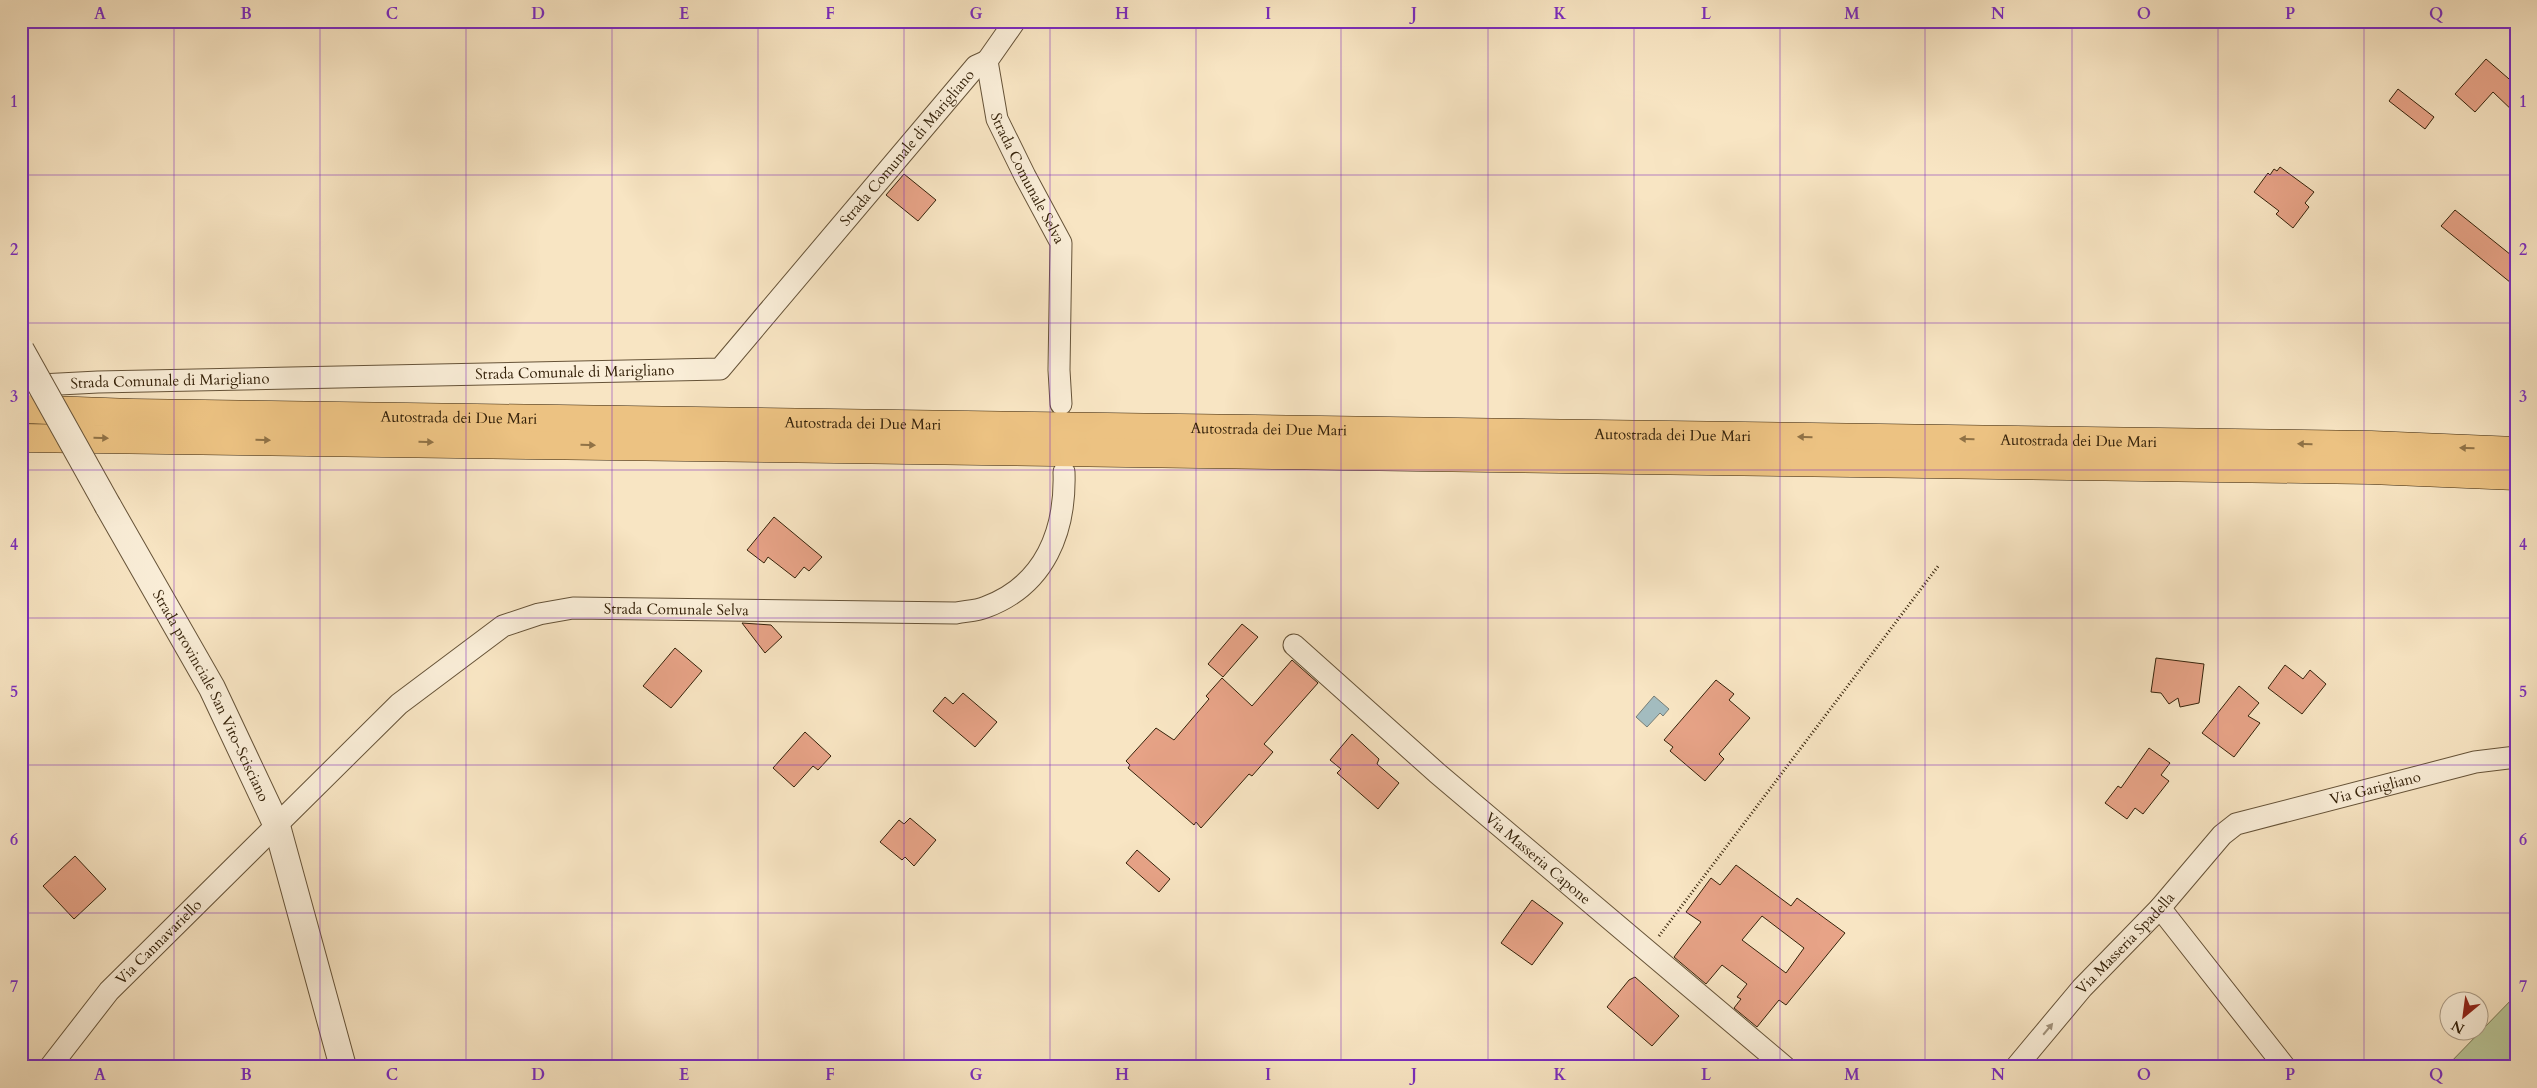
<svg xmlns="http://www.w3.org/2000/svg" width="2537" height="1088" viewBox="0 0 2537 1088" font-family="Cardo,serif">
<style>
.green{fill:#b9c597;stroke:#777450}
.water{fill:#a3bcbf;stroke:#777e77}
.building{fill:#e7a387;stroke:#35220a;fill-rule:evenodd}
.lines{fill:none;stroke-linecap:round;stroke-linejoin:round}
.minor-casing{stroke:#665338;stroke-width:23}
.tertiary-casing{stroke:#665338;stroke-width:28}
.motorway-casing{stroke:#35220a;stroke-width:29}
.path{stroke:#35220a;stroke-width:3;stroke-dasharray:1 2.5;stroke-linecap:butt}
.minor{stroke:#faeed8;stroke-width:21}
.tertiary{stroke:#faeed8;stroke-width:26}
.motorway{stroke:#ecc282;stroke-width:28}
.tertiary-bridge-casing{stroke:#665338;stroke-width:28;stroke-linecap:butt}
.tertiary-bridge{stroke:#faeed8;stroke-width:26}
.oneway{fill:#907246}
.oneway2{fill:#a1927b}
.grid{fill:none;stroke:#7b2cbf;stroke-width:1;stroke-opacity:0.55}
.labels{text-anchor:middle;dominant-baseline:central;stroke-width:4;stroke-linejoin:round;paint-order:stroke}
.street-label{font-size:15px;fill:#35220a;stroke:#faeed8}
.neatline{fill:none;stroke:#7b2cbf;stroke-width:2}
.grid-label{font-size:16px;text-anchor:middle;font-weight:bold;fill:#7b2cbf}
</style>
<rect width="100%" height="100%" fill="#f8e5c3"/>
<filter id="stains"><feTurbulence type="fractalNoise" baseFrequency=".004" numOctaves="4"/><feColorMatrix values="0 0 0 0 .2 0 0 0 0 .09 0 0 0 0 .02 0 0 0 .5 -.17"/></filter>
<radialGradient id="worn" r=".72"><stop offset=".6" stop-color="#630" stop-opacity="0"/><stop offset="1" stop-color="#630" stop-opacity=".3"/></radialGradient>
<!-- green -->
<path class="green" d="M2516,995V1067H2446Z"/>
<!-- water -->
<path class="water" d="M1654,696L1669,709L1663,716L1660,713L1647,727L1636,717Z"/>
<!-- building -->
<path class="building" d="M2486,59L2516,85V114L2493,92L2475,112L2455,94Z
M2398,89L2434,117L2425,129L2389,101Z
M2280,167L2314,192L2305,203L2309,207L2293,228L2276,214L2279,211L2254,192L2268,173L2270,175L2274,169L2277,171Z
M904,174L936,200L918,221L886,195Z
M2455,210L2516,259V287L2441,226Z
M774,517L822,557L809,571L804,567L795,578L768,557L764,563L747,550Z
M742,623L771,625L782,637L765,653Z
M1242,624L1258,637L1223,677L1208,664Z
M675,648L702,671L671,708L643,686Z
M2156,658L2204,664L2199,703L2180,707L2178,698L2169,704L2161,693L2151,692Z
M1292,660L1318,683L1264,744L1273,752L1252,776L1249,774L1201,828L1196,822L1194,825L1128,768L1130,765L1126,761L1156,728L1174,740L1209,699L1206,696L1222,678L1252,706Z
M2285,665L2303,679L2310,670L2326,684L2302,714L2268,688Z
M1716,680L1734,694L1729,700L1750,718L1719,754L1724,759L1705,781L1670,751L1673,747L1664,740Z
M2239,686L2259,703L2248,716L2260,723L2234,757L2202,733Z
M963,693L997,722L975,747L933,711L945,697L953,704Z
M805,732L831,756L818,770L813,766L794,787L773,768Z
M1352,734L1379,759L1377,764L1399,783L1378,809L1337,773L1341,769L1330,760Z
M2149,748L2170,763L2161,775L2169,781L2143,814L2135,808L2127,819L2105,803L2118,786L2121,788Z
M910,818L936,840L914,866L905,857L902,860L880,842L899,820L904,824Z
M1137,850L1170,879L1159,892L1126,863Z
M75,856L106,889L74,919L43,886Z
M1736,865L1791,906L1797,898L1845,933L1786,1005L1779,1000L1757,1027L1734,1008L1741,999L1737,997L1747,984L1722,965L1706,984L1674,957L1701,922L1686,912L1711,878L1720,885ZM1762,916L1804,948L1786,973L1742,940Z
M1532,900L1563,923L1532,965L1501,943Z
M1635,977L1679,1016L1652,1046L1607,1007L1629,980Z"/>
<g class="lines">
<!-- minor casing -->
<g class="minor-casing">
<g id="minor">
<path id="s1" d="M1015,21L987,61L997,119L1025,176L1061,243L1059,370L1061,404"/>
<path id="s2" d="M21,386L98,382L720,369L976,66L987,61"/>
<path id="s3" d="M1294,645L1437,773L1785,1067"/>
<path d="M2160,908L2285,1067"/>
<path id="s4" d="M50,1067L109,991L399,704L503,626L539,614L573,608L956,613C966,611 977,611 986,607C1045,585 1066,531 1064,472"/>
<path id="s5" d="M2016,1067L2082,988L2160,908L2222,835L2236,824L2475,762L2516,757"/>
</g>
</g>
<!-- tertiary casing -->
<g class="tertiary-casing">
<g id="tertiary">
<path id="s6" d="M108,506L212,688L277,826L343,1067"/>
</g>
</g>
<!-- motorway casing -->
<g class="motorway-casing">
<g id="motorway">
<path id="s7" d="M21,409L133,413L2371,445L2516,451"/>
<path d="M21,438L2370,470L2516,476"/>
</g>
</g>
<!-- path -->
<path class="path" d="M1659,936L1939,565"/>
<!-- minor -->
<use href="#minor" class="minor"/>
<!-- tertiary -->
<use href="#tertiary" class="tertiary"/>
<!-- motorway -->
<use href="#motorway" class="motorway"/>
<!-- tertiary-bridge casing -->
<g class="tertiary-bridge-casing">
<path id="tertiary-bridge" d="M21,350L108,506"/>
</g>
<!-- tertiary-bridge -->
<use href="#tertiary-bridge" class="tertiary-bridge"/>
</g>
<!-- one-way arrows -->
<defs><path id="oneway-solid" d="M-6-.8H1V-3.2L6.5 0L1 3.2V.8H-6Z" transform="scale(1.25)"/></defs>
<g class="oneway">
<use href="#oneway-solid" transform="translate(1805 437) rotate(-179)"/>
<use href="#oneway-solid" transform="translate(101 438) rotate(1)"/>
<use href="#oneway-solid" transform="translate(1967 439) rotate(-179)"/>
<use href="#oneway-solid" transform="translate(263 440) rotate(1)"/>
<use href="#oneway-solid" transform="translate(426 442) rotate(1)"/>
<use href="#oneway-solid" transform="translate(2305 444) rotate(-179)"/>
<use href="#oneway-solid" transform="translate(588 445) rotate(1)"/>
<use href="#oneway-solid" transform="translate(2467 448) rotate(-178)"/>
</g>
<use class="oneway2" href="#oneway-solid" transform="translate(2048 1029) rotate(-50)"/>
<!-- grid -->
<path class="grid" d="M174,21V1067M320,21V1067M466,21V1067M612,21V1067M758,21V1067M904,21V1067M1050,21V1067M1196,21V1067M1341,21V1067M1488,21V1067M1634,21V1067M1780,21V1067M1925,21V1067M2072,21V1067M2218,21V1067M2364,21V1067M21,175H2516M21,323H2516M21,470H2516M21,618H2516M21,765H2516M21,913H2516"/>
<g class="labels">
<!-- street labels -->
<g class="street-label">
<text stroke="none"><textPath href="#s2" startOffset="989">Strada Comunale di Marigliano</textPath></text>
<text stroke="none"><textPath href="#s1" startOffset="174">Strada Comunale Selva</textPath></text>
<text stroke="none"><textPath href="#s2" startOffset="554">Strada Comunale di Marigliano</textPath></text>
<text stroke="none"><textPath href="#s2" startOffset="149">Strada Comunale di Marigliano</textPath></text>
<text stroke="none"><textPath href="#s7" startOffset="438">Autostrada dei Due Mari</textPath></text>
<text stroke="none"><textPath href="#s7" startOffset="842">Autostrada dei Due Mari</textPath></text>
<text stroke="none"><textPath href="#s7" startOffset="1248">Autostrada dei Due Mari</textPath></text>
<text stroke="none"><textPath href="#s7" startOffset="1652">Autostrada dei Due Mari</textPath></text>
<text stroke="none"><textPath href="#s7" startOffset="2058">Autostrada dei Due Mari</textPath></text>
<text stroke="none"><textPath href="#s4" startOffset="810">Strada Comunale Selva</textPath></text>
<text stroke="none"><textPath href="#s6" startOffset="216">Strada provinciale San Vito-Scisciano</textPath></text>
<text stroke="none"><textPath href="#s5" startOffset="472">Via Garigliano</textPath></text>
<text stroke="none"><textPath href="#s3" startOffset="324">Via Masseria Capone</textPath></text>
<text stroke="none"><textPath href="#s4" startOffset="166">Via Cannavariello</textPath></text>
<text stroke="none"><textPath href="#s5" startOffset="165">Via Masseria Spadella</textPath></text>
</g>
</g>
<!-- margin -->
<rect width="2537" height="1088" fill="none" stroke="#f8e5c3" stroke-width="55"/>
<!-- north arrow -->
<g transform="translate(2464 1016) rotate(209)"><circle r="24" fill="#faeed8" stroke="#ab9c86"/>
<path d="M0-4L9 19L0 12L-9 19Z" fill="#8f2418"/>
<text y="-8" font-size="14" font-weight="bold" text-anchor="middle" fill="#35220a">N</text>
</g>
<rect x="28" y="28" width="2482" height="1032" class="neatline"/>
<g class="grid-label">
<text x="100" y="19">A</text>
<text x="246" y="19">B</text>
<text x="392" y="19">C</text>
<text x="538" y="19">D</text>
<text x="684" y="19">E</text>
<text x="830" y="19">F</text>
<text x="976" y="19">G</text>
<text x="1122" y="19">H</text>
<text x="1268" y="19">I</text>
<text x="1414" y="19">J</text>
<text x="1560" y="19">K</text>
<text x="1706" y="19">L</text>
<text x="1852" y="19">M</text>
<text x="1998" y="19">N</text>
<text x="2144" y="19">O</text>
<text x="2290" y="19">P</text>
<text x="2436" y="19">Q</text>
<text x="14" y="107">1</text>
<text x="2523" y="107">1</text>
<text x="14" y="255">2</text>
<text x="2523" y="255">2</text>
<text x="14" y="402">3</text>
<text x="2523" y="402">3</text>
<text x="14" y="550">4</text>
<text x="2523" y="550">4</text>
<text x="14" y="697">5</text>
<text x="2523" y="697">5</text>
<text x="14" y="845">6</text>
<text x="2523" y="845">6</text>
<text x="14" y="992">7</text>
<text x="2523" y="992">7</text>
<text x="100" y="1080">A</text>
<text x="246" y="1080">B</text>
<text x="392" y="1080">C</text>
<text x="538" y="1080">D</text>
<text x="684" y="1080">E</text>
<text x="830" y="1080">F</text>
<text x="976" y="1080">G</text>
<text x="1122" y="1080">H</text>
<text x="1268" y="1080">I</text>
<text x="1414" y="1080">J</text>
<text x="1560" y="1080">K</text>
<text x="1706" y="1080">L</text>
<text x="1852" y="1080">M</text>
<text x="1998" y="1080">N</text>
<text x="2144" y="1080">O</text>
<text x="2290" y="1080">P</text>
<text x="2436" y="1080">Q</text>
</g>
<rect width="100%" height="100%" filter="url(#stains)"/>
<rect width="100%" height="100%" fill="url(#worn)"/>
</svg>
